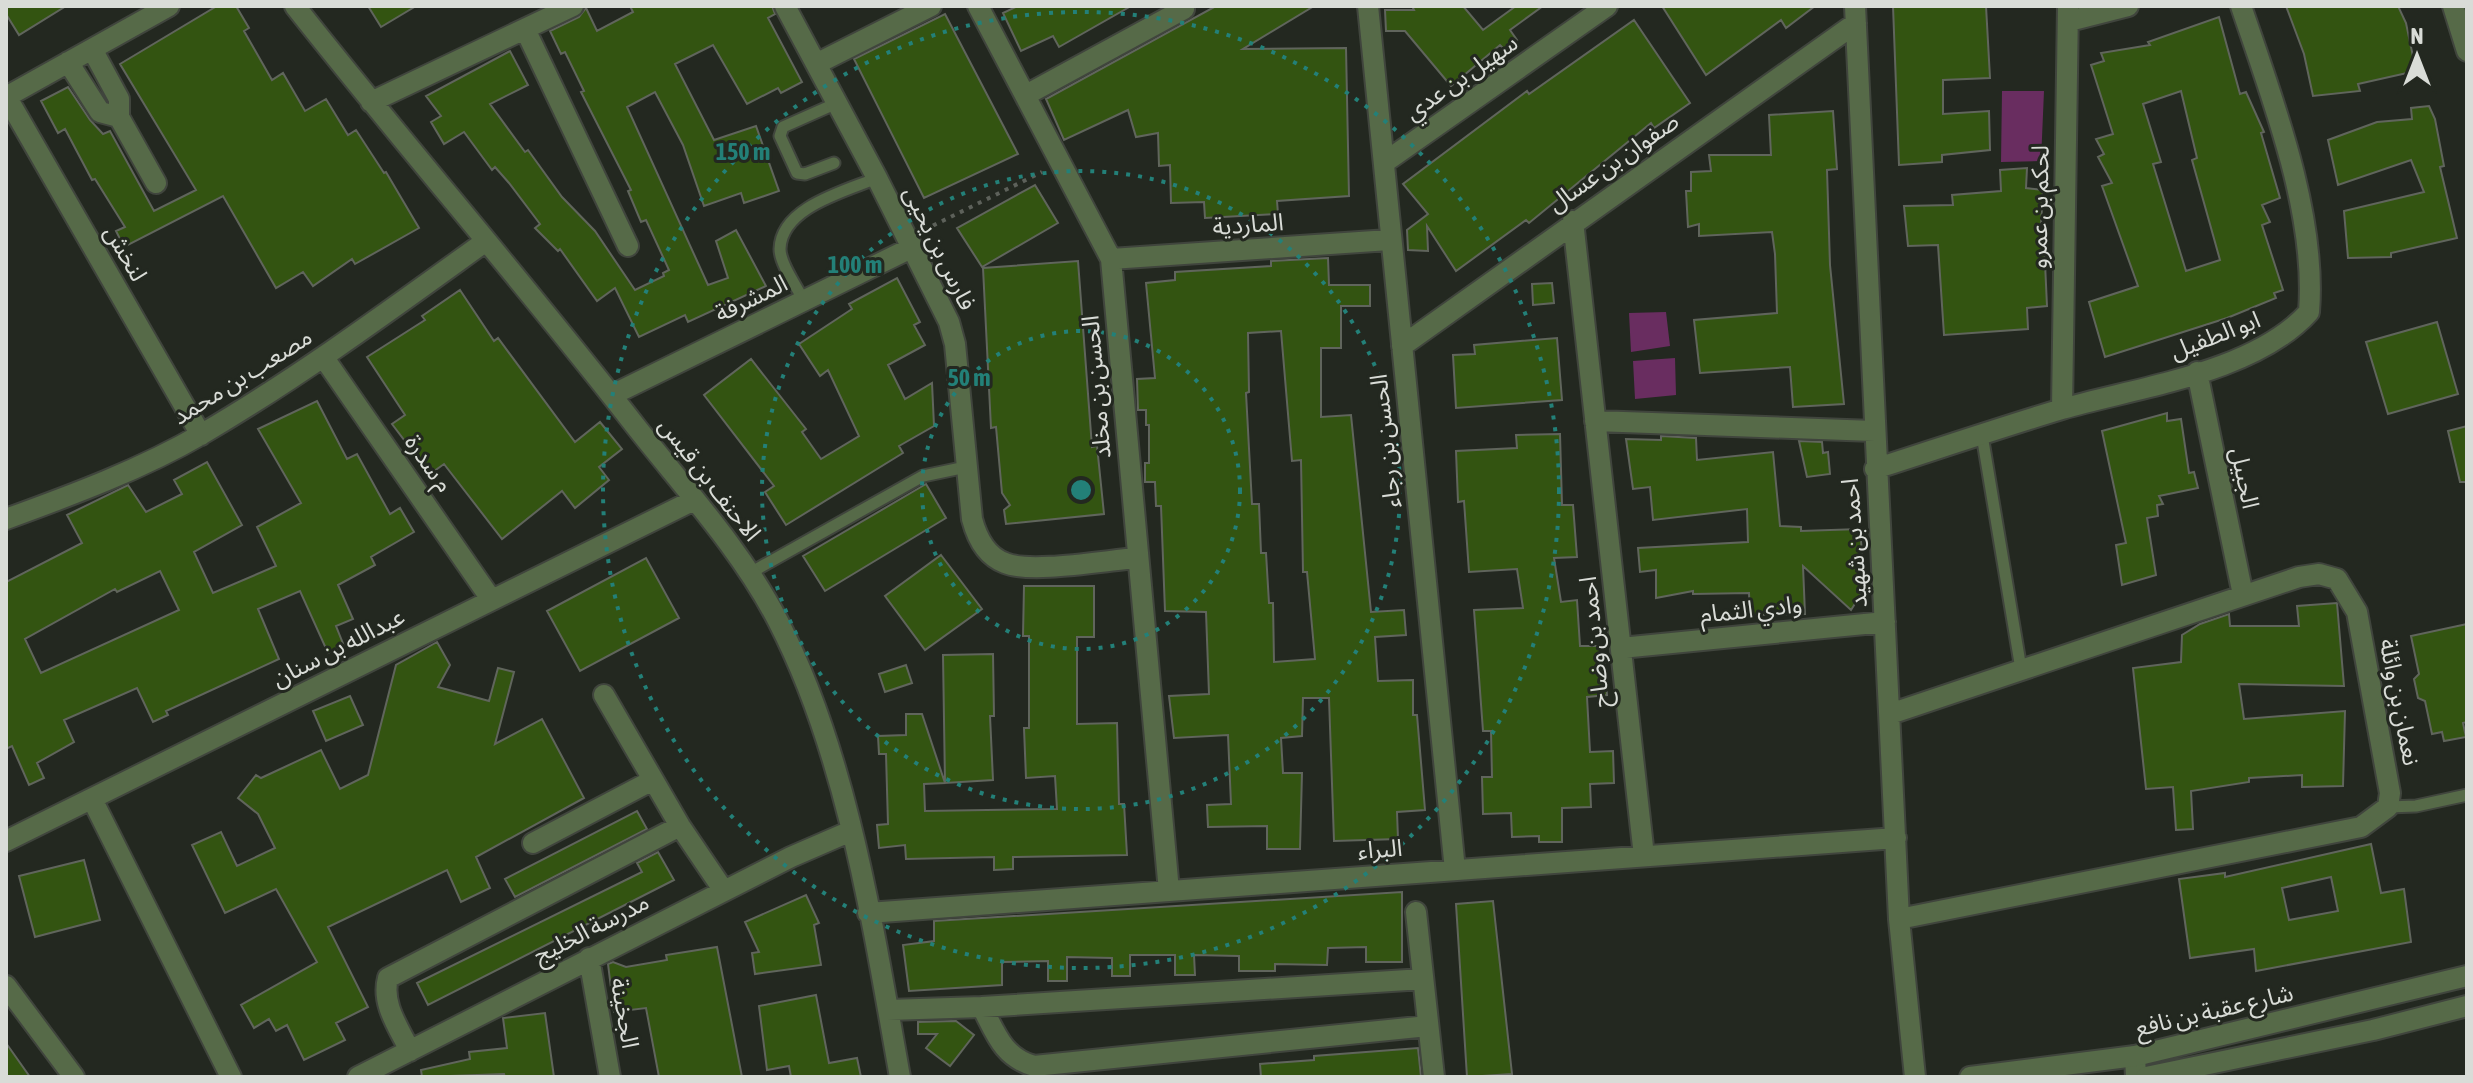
<svg xmlns="http://www.w3.org/2000/svg" width="2473" height="1083" viewBox="0 0 2473 1083" font-family="'Asap Condensed','Noto Sans Arabic',sans-serif">
<style>
.green{fill:#692d60}
.building{fill:#335411;stroke:#60655c;stroke-width:2;fill-rule:evenodd}
.lines{fill:none;stroke-linecap:round;stroke-linejoin:round}
.service-casing{stroke:#40453d;stroke-width:15}
.minor-casing{stroke:#40453d;stroke-width:24}
.tertiary-casing{stroke:#40453d;stroke-width:24}
.path{stroke:#5d615a;stroke-width:4;stroke-dasharray:4 6;stroke-linecap:butt}
.service{stroke:#566a48;stroke-width:11}
.minor{stroke:#566a48;stroke-width:20}
.tertiary{stroke:#566a48;stroke-width:20}
.ring{fill:none;stroke:#238078;stroke-width:4;stroke-dasharray:4 8}
.labels{text-anchor:middle;dominant-baseline:central;stroke-width:6;stroke-linejoin:round;paint-order:stroke}
.street-label{font-size:24px;fill:#d9dcd7;stroke:#232820}
.centre{fill:#238078;stroke:#232820;stroke-width:4}
.ring-label{font-size:24px;text-anchor:middle;font-weight:bold;fill:#238078;stroke:#232820;stroke-width:6;stroke-linejoin:round;paint-order:stroke}
</style>
<rect width="100%" height="100%" fill="#232820"/>
<!-- green -->
<path class="green" d="M2002,91H2044L2041,161L2001,162Z
M1666,312L1670,346L1631,352L1629,313Z
M1675,358L1676,395L1635,399L1633,361Z"/>
<!-- building -->
<path class="building" d="M6,6H66L19,35L6,14Z
M217,6H236L249,28L244,31L272,80L283,73L305,111L326,99L348,135L356,130L384,173L386,172L419,228L355,264L352,259L313,286L303,272L276,288L223,196L124,247L116,231L125,227L95,179L92,180L65,129L58,133L41,101L68,87L90,120L103,134L110,131L154,211L196,190L120,64Z
M368,6H416L381,27Z
M630,6H772L775,14L768,18L802,82L781,93L778,88L747,104L713,45L675,64L714,140L756,126L779,191L744,203L741,193L704,206L683,145L655,92L627,107L708,285L728,278L716,241L736,230L766,286L688,322L685,315L639,337L615,288L597,301L560,249L558,251L535,228L540,224L509,183L495,167L492,170L464,132L444,144L431,122L441,116L426,96L510,51L528,85L490,104L525,152L528,150L562,197L595,231L635,290L664,276L663,273L669,270L646,220L641,222L628,191L631,190L581,92L584,91L565,52L561,54L550,31L579,17L586,8L597,31L633,12Z
M1018,6H1131L1059,47L1053,36L1021,51L1003,13Z
M1216,6H1314L1243,49L1346,48L1349,196L1277,201L1278,214L1205,218L1204,202L1171,203L1170,165L1159,166L1158,133L1136,137L1128,110L1064,140L1046,99Z
M1412,6H1463L1483,30L1516,6H1543L1510,30L1517,40L1504,49L1500,45L1451,86L1405,31H1386L1385,10H1414Z
M1662,6H1815L1786,28L1781,20L1706,75Z
M1893,6H1986L1990,78L1943,80V114L1989,111L1990,150L1942,155V162L1899,165Z
M2286,6H2398L2406,23L2416,71L2358,84L2360,91L2313,96L2304,54Z
M945,14L1018,154L924,198L854,59Z
M2219,17L2240,94L2246,92L2264,132L2261,133L2280,198L2262,205L2270,222L2262,225L2283,290L2274,293L2276,298L2227,318L2105,357L2089,302L2138,286L2102,186L2112,183L2098,157L2104,154L2096,139L2113,134L2091,65L2104,61L2101,53L2150,45L2148,42ZM2181,91L2197,158L2192,160L2220,260L2186,271L2153,164L2161,162L2143,104Z
M1634,20L1690,103L1654,128L1651,123L1529,223L1526,220L1456,271L1427,226L1428,251L1408,250L1407,230L1428,214L1403,184L1527,91L1529,94Z
M2429,106L2435,119L2444,166L2440,167L2457,238L2391,253V257L2348,258L2344,211L2424,192L2411,160L2338,185L2328,140L2377,122L2412,119L2411,108Z
M1833,111L1837,169L1827,170L1830,265L1844,404L1793,407L1790,367L1700,373L1694,320L1777,313L1775,254L1772,232L1699,236V224L1688,227L1686,191H1691V172L1711,171L1709,155H1771L1769,115Z
M2027,168L2026,188L2043,190L2040,242L2044,241L2047,306L2027,308L2028,329L1944,335L1938,245L1908,246L1904,206L1953,205L1952,195L2001,191L2000,170Z
M1035,185L1058,223L982,267L957,228Z
M1328,258L1329,285H1370V306H1341V348H1321V417L1351,415L1371,612L1404,610L1406,635L1375,637L1378,681L1413,680V715H1417L1425,810L1397,812L1398,839L1334,841L1329,698H1303L1302,736L1281,738L1283,773H1302L1300,849H1267V826L1208,827L1207,805L1231,804L1228,735L1174,738L1169,696L1209,694L1206,612L1165,611L1161,506H1156L1155,482H1145V463H1149V425H1146V410H1138L1137,379L1155,378L1146,283L1175,280V272L1271,266V261ZM1281,331L1292,461L1301,460L1303,572H1307L1315,659L1274,662L1273,603H1269L1266,553H1261L1259,504H1252L1246,393L1249,392L1248,333Z
M1078,261L1092,447L1097,446L1104,514L1006,524L1004,510L1010,505L1002,493L996,427L991,428L983,268Z
M897,278L920,322L914,325L925,345L888,365L905,399L932,383L934,426L899,446L903,453L786,525L765,492L774,486L704,395L751,359L806,429L802,432L821,459L859,436L828,370L820,376L799,344L852,309L849,304Z
M1552,283L1554,303L1533,305L1532,284Z
M460,290L494,341L498,338L575,442L600,422L622,449L599,467L609,480L575,508L562,491L502,539L444,464L430,474L392,424L405,415L367,357L425,320L422,316Z
M2437,322L2458,394L2388,414L2366,342Z
M1557,338L1562,400L1456,408L1453,355L1475,354L1474,345Z
M317,401L347,459L357,454L390,514L400,508L414,532L371,557L375,565L338,585L353,619L336,626L344,646L328,653L300,591L258,609L279,659L166,711L168,715L153,722L137,688L64,720L74,742L37,763L44,778L29,785L12,746L6,749V582L82,543L67,515L128,485L146,512L182,494L174,480L207,462L242,525L194,552L213,593L276,566L257,527L301,503L258,429ZM160,571L179,610L41,673L25,639L115,589L117,592Z
M2167,413V421L2181,419L2189,473L2194,472L2198,488L2159,496L2163,504L2157,505L2158,516L2147,518L2156,575L2122,585L2116,545L2126,543L2102,431Z
M2467,426V482H2460L2448,431Z
M1560,434L1562,505H1573L1577,557L1554,558L1561,602L1577,600L1580,646H1603L1607,695L1587,697L1590,752L1613,751L1614,783L1590,784L1591,807L1562,808V842H1539V836L1512,837L1511,813L1483,814L1482,777H1492L1491,731H1483L1474,610L1523,608L1517,569L1469,572L1464,501L1458,502L1456,451L1517,448L1516,435Z
M1661,436L1696,438L1697,460L1773,452L1780,526L1801,527V531L1860,529L1865,588L1851,610L1803,566L1805,614L1750,615L1749,593L1693,594V591L1656,598V570L1640,572L1638,548L1748,542L1747,509L1653,520L1650,487L1633,489L1626,439L1661,440Z
M1799,441L1822,442L1823,453L1828,452L1830,474L1807,477Z
M926,484L946,518L825,591L803,556Z
M941,555L982,609L925,650L885,596Z
M646,558L679,618L580,671L547,611Z
M1024,586H1094V637H1077V724L1117,723L1119,804H1124L1127,855L1013,857V869L994,870V857L906,859L905,845L879,848L877,825L888,824L886,754H879L878,736L906,735V714H922L945,783L924,784L925,811L1057,809L1055,776L1026,778L1024,728H1029V636H1023Z
M2337,603L2344,686L2239,684L2244,719L2345,711L2343,786L2302,787V775L2249,778V782L2191,791L2193,829L2176,830L2173,787L2146,789L2133,668L2181,662L2182,635L2200,624L2229,614L2230,626H2299L2297,606Z
M2467,624V722L2463,723L2466,737L2444,741L2442,732L2432,734L2425,701L2418,698L2414,679L2419,674L2411,636Z
M437,642L450,665L438,687L489,701L498,668L514,672L495,744L542,719L584,798L476,857L490,888L461,902L447,870L328,927L368,1007L336,1023L345,1040L304,1060L287,1025L276,1031L269,1019L254,1028L241,1005L317,962L276,889L225,913L192,845L221,832L237,866L275,848L258,814L238,798L256,775L261,778L321,750L340,789L368,775L396,665Z
M993,654L994,716H990L993,780L945,783L943,655Z
M906,665L912,683L885,692L879,674Z
M350,696L363,725L326,741L313,711Z
M637,811L647,829L515,897L505,879Z
M2371,844L2381,893L2404,889L2411,942L2256,971L2254,949L2190,958L2179,879L2225,873V877ZM2331,877L2338,911L2289,920L2282,888Z
M658,852L674,880L428,1005L417,983L642,872L637,863Z
M84,860L100,920L35,937L19,876Z
M1402,892V962H1366V947L1328,948L1327,965L1275,964V971H1239V956L1194,955L1195,975H1175V955H1130V976H1112V958L1067,957V981H1048V961L1002,962V985L909,991L903,945L934,941V921Z
M806,895L819,923L814,925L821,965L755,974L752,953L759,952L745,922Z
M1493,901L1512,1074L1467,1077L1456,904Z
M717,947L742,1077H659L646,1008L614,1012L608,964L613,962L626,967L667,960L666,955Z
M816,995L829,1063L857,1058L861,1077H791L789,1066L767,1070L759,1006Z
M545,1013L554,1077H505L504,1074L422,1077L421,1070L470,1059L469,1052L507,1048L503,1018Z
M956,1021L974,1035L950,1066L926,1048L937,1034H918V1022Z
M6,1043L30,1077H6Z
M1418,1048L1421,1077H1261L1260,1064L1314,1060V1056Z"/>
<g class="lines">
<!-- service casing -->
<g class="service-casing">
<path id="service" d="M834,163L805,174L797,173L780,136L783,127L837,103
M804,301C797,287 780,264 780,249C781,207 846,191 877,178
M1982,435L2021,669
M750,573L923,476L966,467
M2388,807L2416,806L2467,795"/>
</g>
<!-- minor casing -->
<g class="minor-casing">
<path id="minor" d="M295,6C407,148 526,285 637,428C686,490 742,551 778,621C848,757 873,927 900,1077
M785,6L877,178L949,322L955,344L972,519C977,538 986,556 1005,563C1031,574 1107,560 1138,558
M978,6L1111,259L1169,891
M1368,6L1455,870
M1855,6L1899,919L1915,1077
M2069,21L2128,6
M525,29L628,246
M92,49L119,99V117L156,183
M68,62L100,112L119,117
M816,64L931,6
M1026,95L1184,9
M6,96L201,435
M6,97L169,6
M371,102L573,6
M1385,162L1607,6
M1573,221L1644,856
M1111,259L1389,240
M1402,346L1856,23
M324,358L491,599
M2197,372L2243,595
M612,395L913,247
M2062,409L2068,6
M1595,421L1874,431
M1875,469C1937,449 1999,428 2062,409C2138,387 2254,373 2309,312C2317,214 2272,98 2241,6
M6,519C72,495 142,469 202,434C301,376 393,308 486,241
M1621,648L1885,622
M604,695L680,826L724,891
M1890,714L2299,577L2319,574L2337,579L2357,612L2390,793L2388,807L2361,827L1899,919
M92,799L231,1077
M6,841L694,500
M533,843L653,780
M1416,912L1434,1077
M868,913L1896,838
M589,958L610,1077
M1423,979L982,1007C996,1034 1003,1057 1034,1066L1428,1026
M6,986L74,1077
M888,1010L982,1007
M410,1051C399,1028 381,1004 388,978L680,826
M2135,1056L2136,1077
M358,1077L791,857L851,831"/>
</g>
<!-- tertiary casing -->
<g class="tertiary-casing">
<path id="tertiary" d="M2453,6L2467,51
M1970,1077L2135,1056L2467,976
M2146,1077L2373,1030L2467,1006"/>
</g>
<!-- path -->
<path class="path" d="M924,230L1042,172"/>
<!-- service -->
<use href="#service" class="service"/>
<!-- minor -->
<use href="#minor" class="minor"/>
<!-- tertiary -->
<use href="#tertiary" class="tertiary"/>
</g>
<!-- distance rings -->
<g class="ring">
<circle cx="1081" cy="490" r="159"/>
<circle cx="1081" cy="490" r="319"/>
<circle cx="1081" cy="490" r="478"/>
</g>
<g class="labels">
<!-- street labels -->
<g class="street-label">
<text transform="translate(1461 77) rotate(-35)">سهيل بن عدي</text>
<text transform="translate(1613 162) rotate(-35)">صفوان بن عسال</text>
<text transform="translate(2039 207) rotate(-89)">لحكم بن عمرو</text>
<text transform="translate(1248 224) rotate(-4)">الماردية</text>
<text transform="translate(940 248) rotate(64)">فارس بن يحيى</text>
<text transform="translate(126 253) rotate(60)">لنخش</text>
<text transform="translate(751 298) rotate(-26)">المشرفة</text>
<text transform="translate(2215 335) rotate(-21)">ابو الطفيل</text>
<text transform="translate(242 376) rotate(-32)">مصعب بن محمد</text>
<text transform="translate(1096 387) rotate(-95)">الحسن بن مخلد</text>
<text transform="translate(1385 441) rotate(-96)">الحسن بن رجاء</text>
<text transform="translate(429 463) rotate(55)">م سدرة</text>
<text transform="translate(2245 478) rotate(78)">الجبيل</text>
<text transform="translate(710 479) rotate(52)">الاحنف بن قيس</text>
<text transform="translate(1854 543) rotate(-94)">احمد بن شهيد</text>
<text transform="translate(1751 609) rotate(-6)">وادي الثمام</text>
<text transform="translate(1594 642) rotate(-96)">احمد بن وضاح</text>
<text transform="translate(338 647) rotate(-27)">عبدالله بن سنان</text>
<text transform="translate(2400 702) rotate(79)">نعمان بن وائلة</text>
<text transform="translate(1380 849) rotate(-4)">البراء</text>
<text transform="translate(591 928) rotate(-27)">مدرسة الخليج</text>
<text transform="translate(2214 1010) rotate(-13)">شارع عقبة بن نافع</text>
<text transform="translate(625 1013) rotate(80)">الجخينة</text>
</g>
</g>
<circle cx="1081" cy="490" r="12" class="centre"/>
<g class="ring-label">
<text x="743" y="160">150 m</text>
<text x="855" y="273">100 m</text>
<text x="969" y="386">50 m</text>
</g>
<!-- border -->
<rect width="2473" height="1083" fill="none" stroke="#d9dcd7" stroke-width="16"/>
<!-- north arrow -->
<g transform="translate(2417 56)" stroke="#232820" stroke-width="6" paint-order="stroke">
<path d="M0-6L14 30L0 20L-14 30Z" fill="#d9dcd7"/>
<text y="-12" font-size="22" font-weight="bold" text-anchor="middle" fill="#d9dcd7">N</text>
</g>
</svg>
